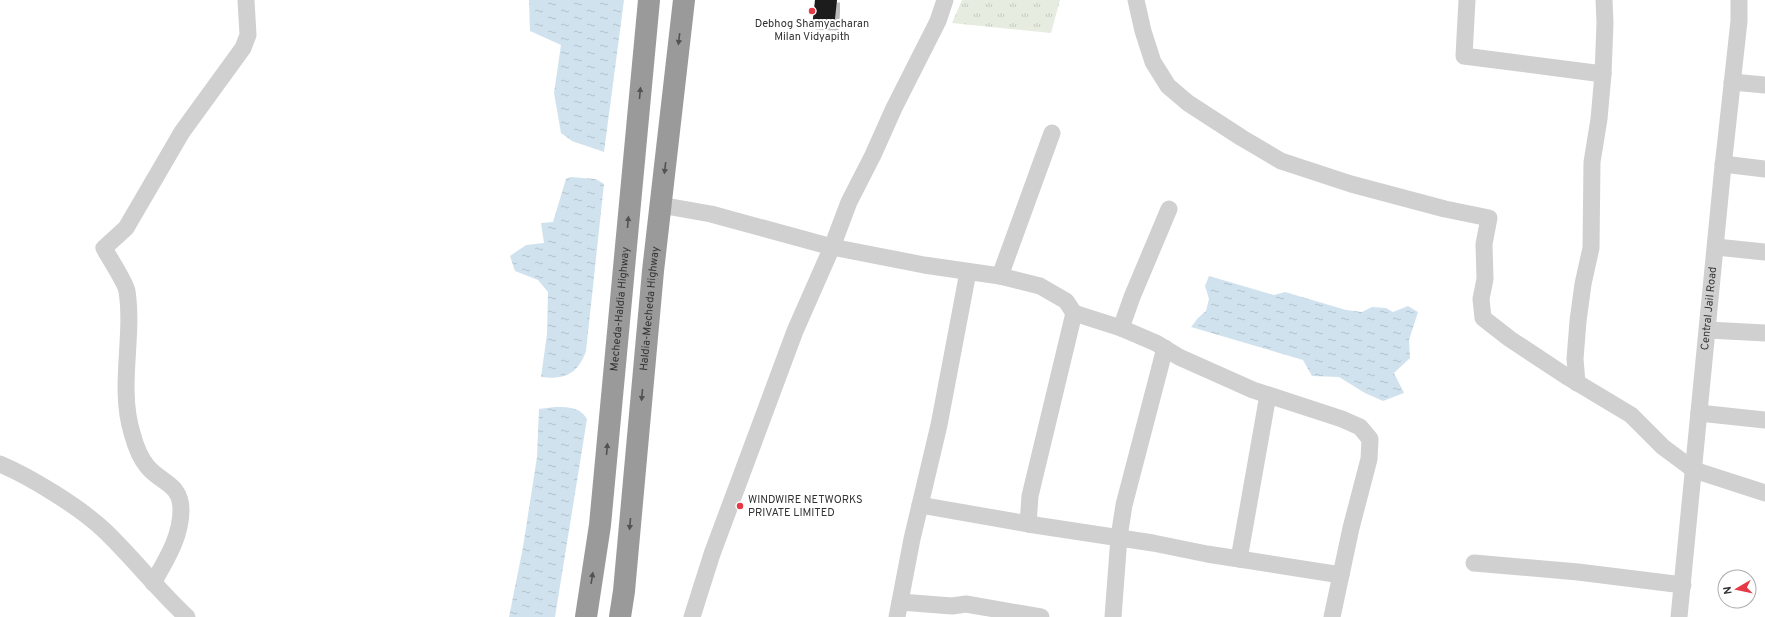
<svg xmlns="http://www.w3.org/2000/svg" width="1765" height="617" viewBox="0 0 1765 617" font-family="Overpass,sans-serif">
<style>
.grass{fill:url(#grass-tufts)}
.water{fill:url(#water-ripples)}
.building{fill:#1a1a1a;filter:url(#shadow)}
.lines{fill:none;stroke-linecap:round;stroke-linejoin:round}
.street{stroke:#d0d0d0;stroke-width:17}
.highway{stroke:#9a9a9a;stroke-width:22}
.oneway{fill:#525252}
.poi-dot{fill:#e63946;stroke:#fff;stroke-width:1.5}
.labels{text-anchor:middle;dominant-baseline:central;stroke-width:4;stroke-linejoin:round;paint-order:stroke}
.poi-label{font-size:11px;fill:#333;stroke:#fff}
.street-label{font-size:11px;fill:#333;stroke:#fff}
</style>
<defs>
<pattern id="grass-tufts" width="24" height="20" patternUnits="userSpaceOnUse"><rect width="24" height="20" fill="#e6ecdf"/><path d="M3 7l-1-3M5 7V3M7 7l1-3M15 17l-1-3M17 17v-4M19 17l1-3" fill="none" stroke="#c6cbc0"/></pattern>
<pattern id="water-ripples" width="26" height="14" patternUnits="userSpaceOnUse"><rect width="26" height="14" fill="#cfe2ee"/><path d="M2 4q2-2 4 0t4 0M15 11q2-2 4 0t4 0" fill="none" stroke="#b2c2cd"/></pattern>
<filter id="shadow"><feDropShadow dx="4.5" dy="2.5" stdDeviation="0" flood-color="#0004"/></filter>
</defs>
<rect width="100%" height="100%" fill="#fff"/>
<!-- grass -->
<path class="grass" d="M962,0H1060L1051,33L952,23Z"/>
<!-- water -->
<path class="water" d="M529,0H624L604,152L572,141L561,133L554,93L561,45L530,31Z
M570,177L596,179L604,184L586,351C578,374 564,380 541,377L547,334L548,292L538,280L515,271L510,256L526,245L544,243L541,223L553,222L566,179Z
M1209,276L1274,295L1285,292L1346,310L1362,312L1372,307L1386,308L1393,312L1408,306L1418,312L1409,340L1410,358L1394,373L1404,393L1383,401L1365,393L1339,377L1312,376L1303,360L1191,327L1198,318L1206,311L1209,299L1205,286Z
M555,407C568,407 580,407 587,419L555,617H509L523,547L537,457L539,409Z"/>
<!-- building -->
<path class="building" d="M815,0H837L834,28L812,27Z"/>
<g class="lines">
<!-- street -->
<g class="street">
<path d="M1136,0L1143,31L1153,62L1168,86L1188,103L1242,138L1281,161L1351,184L1445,209L1489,218L1484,244L1485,279L1481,299L1483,318L1510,339L1566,376L1631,415L1663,447L1694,470L1765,493"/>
<path d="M1467,0L1464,56L1603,74"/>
<path d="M1732,82L1765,85"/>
<path d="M1723,164L1765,169"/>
<path d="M660,205L711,214L832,247L849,202L873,155L894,108L938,21L945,0"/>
<path d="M1716,247L1765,252"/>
<path d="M1000,276L1052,133"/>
<path d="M1074,313L1030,496L1028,524L1153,543L1207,554L1341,575"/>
<path d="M1121,328L1132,297L1169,209"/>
<path d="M1708,330L1765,333"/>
<path d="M1577,383L1575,359L1578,321L1583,284L1591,248L1592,162L1599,119L1603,74L1605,23L1604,0"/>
<path d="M1699,413L1765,420"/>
<path d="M0,464C31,477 81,508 105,531C134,559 158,590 187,617"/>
<path d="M920,505L1028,524"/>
<path d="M1239,559L1268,395"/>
<path d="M1474,563L1578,572L1683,585"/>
<path d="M153,583C166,560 181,537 181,510C181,483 160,483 147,466C140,458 135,444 132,433C118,387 134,338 127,291C125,281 109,258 104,248L126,228L182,132L243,48L248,35L246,0"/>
<path d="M900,602L952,606L966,604L1041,617"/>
<path d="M692,617L712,554L795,331L832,247L924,265L1000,276L1040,286L1066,301L1074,313L1121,328L1156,343L1179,357L1253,390L1342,419L1360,427L1370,439L1369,459L1351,528L1332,617"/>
<path d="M897,617L912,539L939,425L968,272"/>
<path d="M1113,617L1119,537L1124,505L1165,348"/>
<path id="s1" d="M1679,617L1722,176L1739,21V0"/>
</g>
<!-- highway -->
<g class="highway">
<path id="s2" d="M586,617L600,525L649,0"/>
<path id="s3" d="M620,617L624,591L653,271L684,0"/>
</g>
</g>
<!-- one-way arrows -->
<defs><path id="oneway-solid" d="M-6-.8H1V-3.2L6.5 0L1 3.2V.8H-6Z"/></defs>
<g class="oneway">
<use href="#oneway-solid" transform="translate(679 39) rotate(97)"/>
<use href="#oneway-solid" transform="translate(640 93) rotate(-85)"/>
<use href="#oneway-solid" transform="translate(665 168) rotate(97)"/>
<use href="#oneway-solid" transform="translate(628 222) rotate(-85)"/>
<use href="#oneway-solid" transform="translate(642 395) rotate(95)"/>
<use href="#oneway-solid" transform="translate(607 449) rotate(-85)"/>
<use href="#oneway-solid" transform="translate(630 524) rotate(95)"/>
<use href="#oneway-solid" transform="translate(592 578) rotate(-81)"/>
</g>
<!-- markers -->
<g class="poi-dot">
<circle cx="812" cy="11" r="4"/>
<circle cx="740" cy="506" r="4"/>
</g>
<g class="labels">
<!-- poi labels -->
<g class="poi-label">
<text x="812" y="24">Debhog Shamyacharan<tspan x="812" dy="13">Milan Vidyapith</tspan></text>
<text x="748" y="500" text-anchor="start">WINDWIRE NETWORKS<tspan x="748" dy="13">PRIVATE LIMITED</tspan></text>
</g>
<!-- street labels -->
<g class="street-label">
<text stroke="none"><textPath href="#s3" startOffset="310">Haldia-Mecheda Highway</textPath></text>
<text stroke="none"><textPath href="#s2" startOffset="310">Mecheda-Haldia Highway</textPath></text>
<text stroke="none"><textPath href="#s1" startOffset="310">Central Jail Road</textPath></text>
</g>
</g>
<!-- north arrow -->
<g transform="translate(1737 589) rotate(261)"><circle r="19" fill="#ffffff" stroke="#adadad"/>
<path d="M0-3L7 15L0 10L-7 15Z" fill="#e63946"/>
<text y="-6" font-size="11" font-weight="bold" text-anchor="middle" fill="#333333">N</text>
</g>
</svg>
